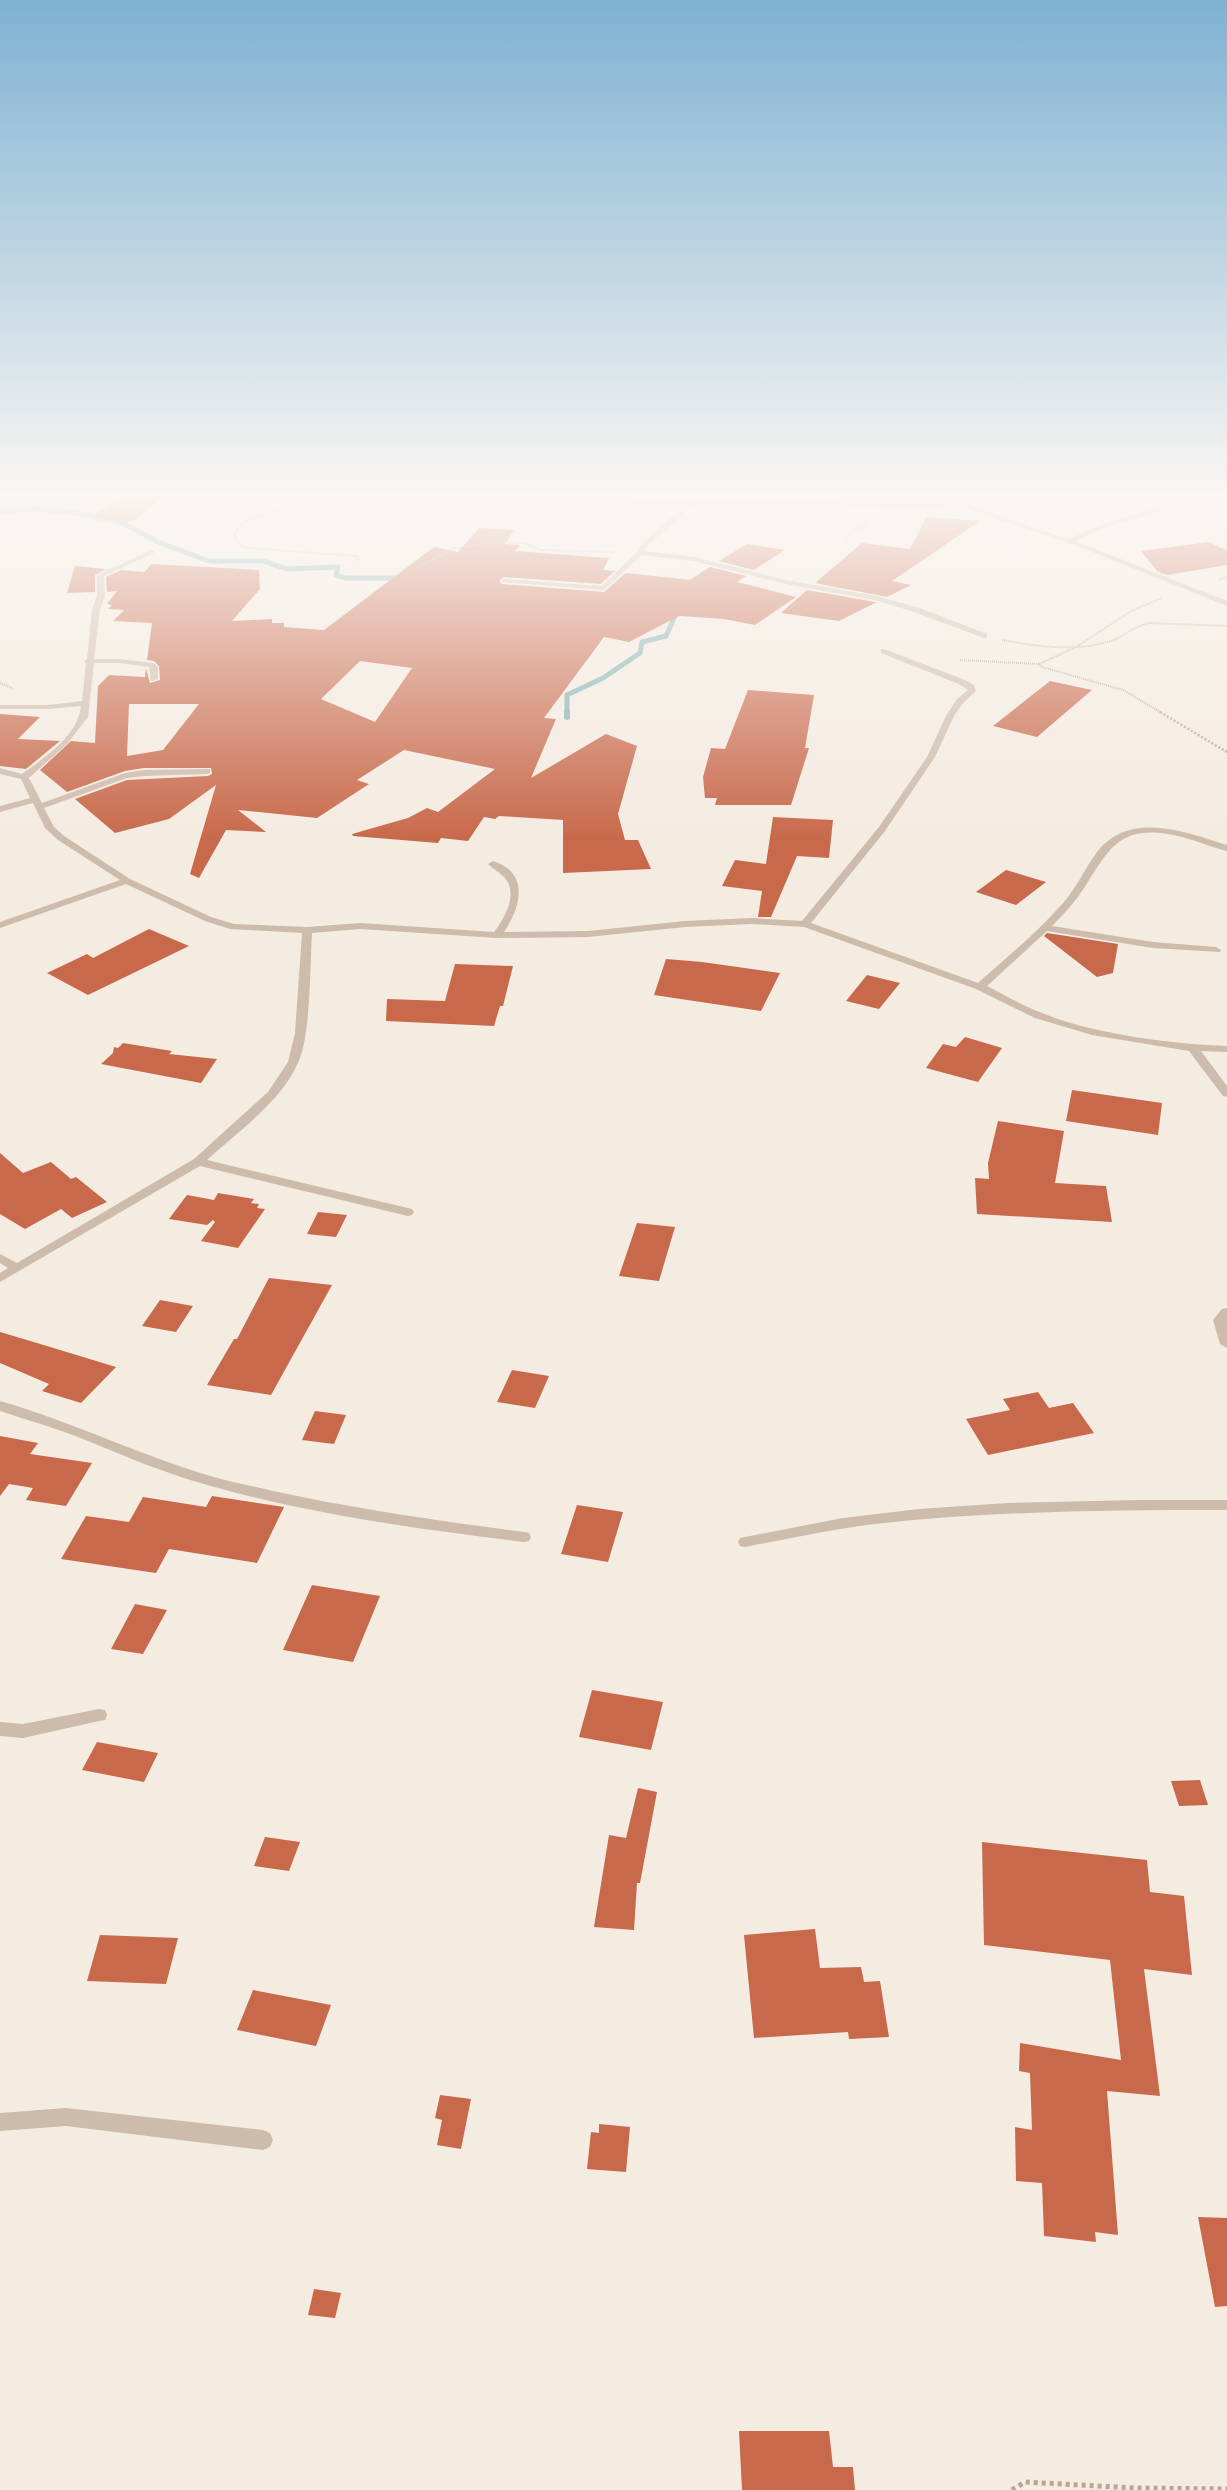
<svg xmlns="http://www.w3.org/2000/svg" width="1227" height="2490" viewBox="0 0 1227 2490" font-family="Cabin,sans-serif">
<style>
.lines{fill:none;stroke-linecap:round;stroke-linejoin:round}
.stream-far1{stroke:#7fb0b2;stroke-width:5}
.stream{stroke:#7fb0b2;stroke-width:6}
.building{fill:#c8694b;fill-rule:evenodd}
.path-far2{stroke:#b9a596;stroke-width:2;stroke-dasharray:1 1;stroke-linecap:butt}
.path-far1{stroke:#b9a596;stroke-width:2.5;stroke-dasharray:2 2;stroke-linecap:butt}
.path{stroke:#b9a596;stroke-width:5;stroke-dasharray:4 4;stroke-linecap:butt}
.minor{fill:#cdbbac;fill-rule:evenodd}
</style>
<rect width="100%" height="100%" fill="#f4ebe1"/>
<g class="lines">
<!-- stream-far1 -->
<path class="stream-far1" d="M0,511L33,509L73,512L123,523L158,542L209,561H263L287,569L338,567L336,575L345,578H402
M567,713V695L603,678L640,653L642,642L666,636L675,616L668,611"/>
<!-- stream -->
<path class="stream" d="M567,712V717"/>
</g>
<!-- building -->
<path class="building" d="M135,491H171L133,521L123,523L91,516Z
M926,517L980,521L892,581L911,585L887,597L815,583L862,543L910,549Z
M479,528L514,530L505,544L520,545L515,551L609,558L603,570L615,571L601,584L504,577L499,581L502,584L604,592L626,573L690,580L710,567L746,576L737,582L796,597L755,625L724,619L679,616L629,642L604,637L544,718L556,719L531,778L606,734L637,746L618,814L625,840H638L651,869L563,873V820L499,816L495,819L484,817L468,841L441,838L438,843L353,836L352,834L408,818L427,808L438,812L495,769L404,750L357,780L369,784L317,818L238,810L266,832L226,830L199,878L190,874L216,785L169,819L115,833L75,799L127,780L208,776L212,774L211,768H144L125,771L67,792L40,770L71,741L95,743L98,686L109,675L145,677L146,668L150,683L160,680L159,666L154,661L147,660L152,623L113,621L124,610L108,609L112,605L107,604L117,591L107,592L106,577L121,570L144,572L152,564L259,570L260,589L232,621L272,619V623H284V627L324,630L434,547L458,552ZM360,661L412,668L375,722L321,699ZM129,704H199L163,750L127,756Z
M1209,542L1227,551V565L1167,575L1157,571L1141,551Z
M747,544L785,550L754,570L719,561Z
M75,566L106,569L95,575V592L67,593Z
M807,590L875,602H877L839,621L781,613Z
M1050,681L1092,690L1037,737L993,726Z
M748,690L814,695L805,748H809L791,805H715L717,798H705L703,777L711,748L725,749Z
M0,714L40,717L18,739L60,741L26,769L0,766Z
M773,817L833,820L829,858L797,856L771,917H758L762,891L722,886L735,860L766,864Z
M1006,870L1046,882L1016,905L976,892Z
M149,929L189,946L88,995L47,973L87,954L93,958Z
M1047,933L1118,944L1113,973L1097,977L1044,936Z
M666,959L702,962L780,973L761,1011L654,995Z
M455,964L513,966L503,1006H500L494,1026L386,1021L387,999L445,1001Z
M867,975L900,983L879,1009L846,1001Z
M965,1037L1002,1048L978,1082L926,1068L943,1044L956,1047Z
M123,1043L172,1051L169,1054L217,1059L201,1083L101,1064L113,1053L114,1047L118,1048Z
M1072,1090L1162,1103L1158,1135L1066,1121Z
M998,1121L1064,1131L1055,1183L1106,1186L1112,1222L977,1214L975,1178L989,1179L988,1163Z
M0,1153L23,1173L51,1162L71,1179L76,1177L107,1202L72,1218L61,1209L25,1229L0,1214Z
M218,1193L254,1199L251,1203L259,1204L257,1208L265,1209L238,1248L201,1241L215,1222L213,1220L207,1225L169,1219L187,1195L214,1200Z
M318,1212L347,1215L336,1237L307,1234Z
M637,1223L675,1227L659,1281L619,1276Z
M269,1278L332,1285L271,1395L207,1385L234,1339H237Z
M160,1300L193,1306L176,1332L142,1326Z
M0,1332L37,1343L116,1367L81,1403L42,1391L49,1384L0,1363Z
M512,1370L549,1376L535,1408L497,1402Z
M1038,1392L1049,1408L1073,1403L1094,1433L988,1455L966,1419L1010,1410L1003,1399Z
M315,1411L346,1415L334,1444L302,1440Z
M0,1436L38,1443L30,1454L92,1463L66,1506L26,1500L33,1488L9,1484L0,1496Z
M212,1496L284,1507L257,1563L169,1549L156,1573L61,1559L86,1516L129,1522L143,1497L206,1507Z
M577,1505L623,1512L608,1562L561,1554Z
M312,1585L380,1596L353,1662L283,1650Z
M135,1604L167,1610L143,1654L111,1649Z
M592,1690L663,1702L651,1750L579,1737Z
M97,1742L158,1753L144,1782L82,1770Z
M1200,1780L1208,1805L1179,1806L1171,1781Z
M638,1788L657,1792L640,1883H637L634,1930L594,1927L609,1835L626,1838Z
M265,1837L300,1842L289,1871L254,1866Z
M982,1842L1147,1860L1150,1892L1184,1896L1192,1975L1144,1969L1160,2096L1107,2091L1118,2235L1095,2232L1096,2242L1044,2236L1042,2183L1016,2181L1015,2127L1032,2130L1030,2073L1019,2071L1020,2043L1121,2060L1110,1960L984,1945Z
M815,1929L820,1968L861,1967L864,1982L880,1981L889,2037L849,2039L848,2032L754,2038L744,1935Z
M100,1935L178,1938L166,1984L87,1981Z
M253,1990L331,2005L316,2046L237,2030Z
M440,2095L471,2099L461,2149L437,2145L442,2120L435,2118Z
M599,2124L630,2127L626,2172L587,2169L591,2132L599,2133Z
M1198,2217L1227,2218V2306L1215,2307Z
M314,2289L341,2293L335,2318L308,2315Z
M739,2431H829L833,2467H853L855,2490H742Z"/>
<g class="lines">
<!-- path-far2 -->
<path class="path-far2" d="M338,491L246,521L238,527L234,536L240,545L247,548L356,556L359,561
M847,539L852,532L868,524
M414,569L453,549L493,542L524,543L540,550L615,552
M1218,580L1227,577
M1002,640C1036,646 1073,652 1107,642C1123,638 1133,626 1149,623L1227,626
M960,660L1039,664
M0,683L12,688
M1162,713L1123,690L1042,667L1039,664L1076,647L1133,610L1162,598"/>
<!-- path-far1 -->
<path class="path-far1" d="M1160,712L1227,752"/>
<!-- path -->
<path class="path" d="M1012,2490L1025,2482L1135,2488L1227,2489"/>
<!-- minor -->
<path class="minor" d="M546,491H560L623,498L613,491H620L634,500L653,502L788,501L965,505V491H971V506L1069,539C1081,534 1093,528 1105,523C1131,514 1161,512 1180,491H1186C1172,514 1134,517 1110,526C1098,530 1087,536 1075,541L1227,601V606L1067,542L967,509L788,505L692,506L644,549V551L694,557L786,580L876,596L920,608L987,634V638H984L914,612L875,600L786,584L694,561L642,555L604,590L502,582L501,581L504,579L602,586L637,552L639,547L684,506L633,504Z
M152,550L154,551V553L104,576L105,596L100,609L94,659H119L154,663L158,667V679L151,681L149,667L119,663H94L88,717L67,744L29,778L42,803L125,773L144,770L210,769V773L207,774L144,776L127,778L44,808L54,827L64,836L130,879L211,917L234,924L307,927L360,923L494,932C505,918 519,893 504,877C499,872 493,869 488,864L493,861C530,873 521,907 504,932L588,931L685,921L751,918L802,921L879,827L927,757L946,716L957,699L968,690L959,684L881,653V649H884L965,680L974,685L976,691L963,703L954,716L935,757L885,831L811,923L978,983C1008,956 1038,932 1064,902C1077,887 1085,868 1097,852C1130,810 1185,832 1227,845V851C1207,846 1189,837 1168,834C1118,826 1108,851 1084,888C1075,902 1064,914 1052,926L1153,942L1216,947L1221,950L1220,952L1153,948L1047,931L987,986C1005,995 1023,1006 1042,1013C1093,1034 1172,1044 1227,1046V1052L1201,1051L1227,1086V1097L1223,1096L1189,1051L1092,1035L1035,1018L976,989L804,927L751,924L685,927L588,937L497,938L360,929L312,933C310,965 311,1035 298,1063C280,1103 238,1131 207,1160L412,1209L414,1212L412,1215L408,1216L200,1166L0,1282V1273L8,1268L0,1263V1254L17,1263L194,1159L268,1092L288,1062L295,1033L302,933L230,929L205,921L126,884L0,928V922L120,880L58,840L45,828L33,803L0,812V806L30,798L21,779L0,774V768L22,774C45,757 78,736 81,706L48,709H0V705H48L82,701L86,663L84,661L87,659L92,609L97,596V575Z
M1227,1308V1348L1220,1344L1213,1320L1222,1309Z
M0,1401C73,1422 141,1456 214,1477C234,1483 254,1486 273,1491C356,1509 440,1521 524,1532L529,1533L531,1537L529,1541L524,1542C419,1529 313,1515 211,1486C166,1474 125,1456 83,1439C56,1428 27,1420 0,1411Z
M1139,1500H1227V1510C1110,1510 992,1511 875,1524C832,1529 788,1539 745,1547L740,1546L738,1542L740,1538L745,1537L843,1518L919,1509L1007,1503Z
M99,1709L105,1710L107,1715L105,1720L99,1721L23,1738L0,1736V1722L23,1724Z
M66,2108L263,2130L270,2133L273,2140L270,2147L263,2150L66,2126L0,2131V2113Z"/>
</g>
<!-- sky -->
<linearGradient id="sky" x2="0" y2="1"><stop stop-color="#7eb2d2"/><stop offset="0.59" stop-color="#faf6f2"/><stop offset="1" stop-color="#faf6f2" stop-opacity="0"/></linearGradient>
<rect width="1227" height="839" fill="url(#sky)"/>
</svg>
